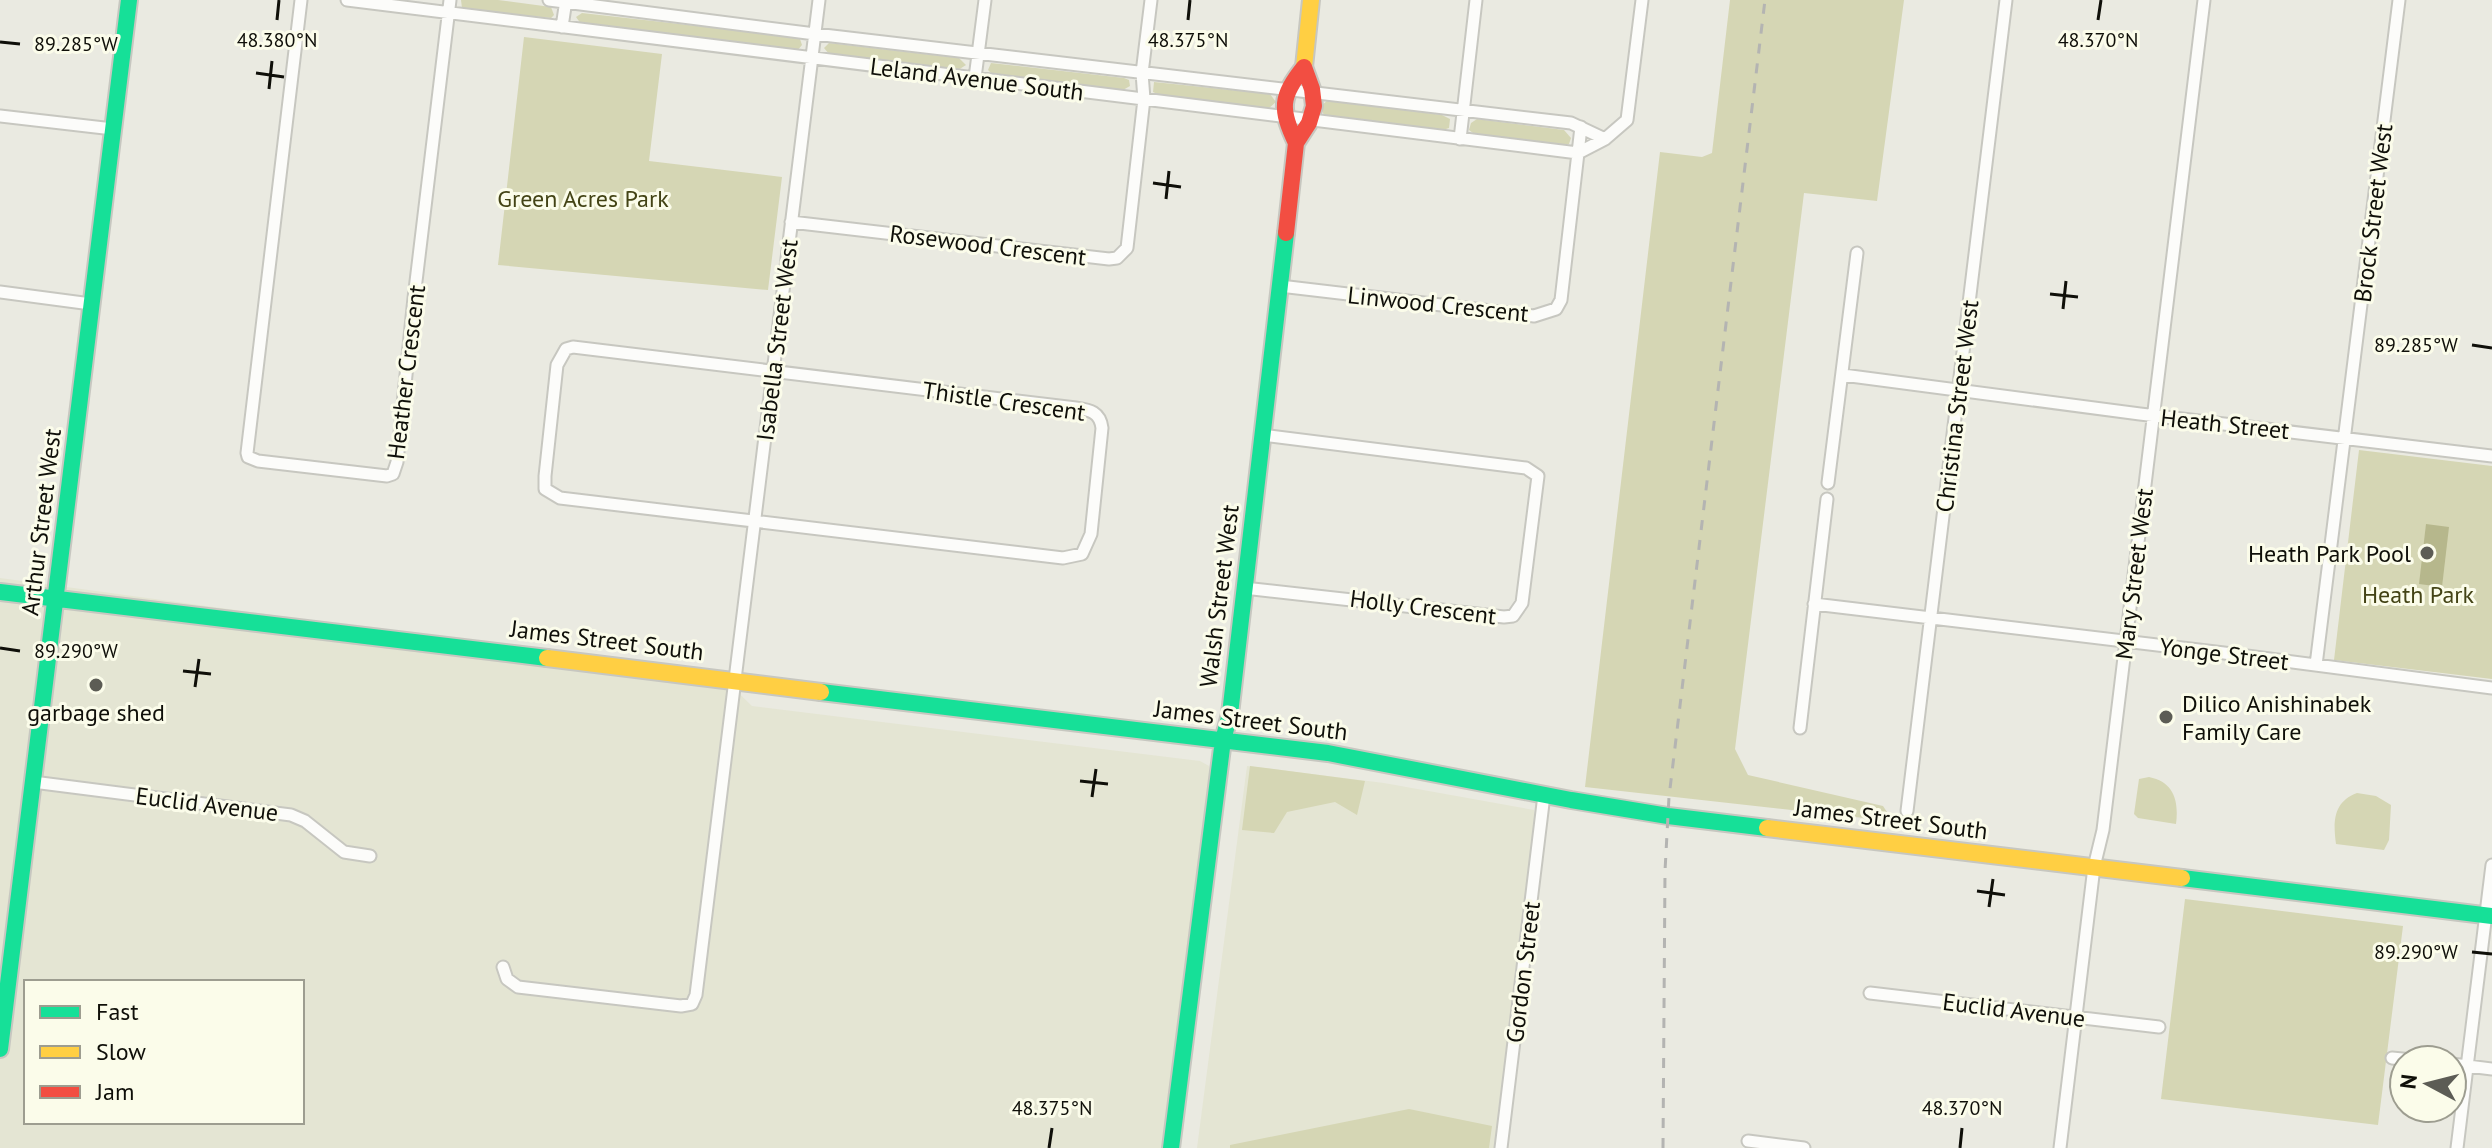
<svg xmlns="http://www.w3.org/2000/svg" width="2492" height="1148" viewBox="0 0 2492 1148" font-family="'PT Sans',sans-serif">
<style>
.built{fill:#e4e5d3;fill-rule:evenodd}
.green{fill:#d5d6b4}
.water{fill:#b6b78c}
.lines{fill:none;stroke-linecap:round;stroke-linejoin:round}
.street-casing{stroke:#c7c7c0;stroke-width:15}
.fast-casing{stroke:#c7c7c0;stroke-width:20}
.slow-casing{stroke:#c7c7c0;stroke-width:20}
.jam-casing{stroke:#c7c7c0;stroke-width:20}
.street{stroke:#fcfcfa;stroke-width:11}
.fast{stroke:#16e098;stroke-width:16}
.slow{stroke:#ffcf43;stroke-width:16}
.jam{stroke:#f24e42;stroke-width:16}
.rail{stroke:#b4b4b2;stroke-width:3;stroke-dasharray:10 10;stroke-linecap:butt}
.ticks{fill:none;stroke:#0f0f09;stroke-width:3}
.poi-dot{fill:#5c5c55;stroke:#fbfcea;stroke-width:3}
.labels{text-anchor:middle;dominant-baseline:central;stroke-width:6;stroke-linejoin:round;paint-order:stroke}
.street-label{font-size:24px;fill:#0f0f09;stroke:#fbfcea}
.park-label{font-size:24px;fill:#434315;stroke:#fbfcea}
.poi-label{font-size:24px;fill:#0f0f09;stroke:#fbfcea;text-anchor:end}
.ticks-label{font-size:20px;text-anchor:middle;fill:#0f0f09;stroke:#fbfcea;stroke-width:6;stroke-linejoin:round;paint-order:stroke}
</style>
<rect width="100%" height="100%" fill="#eaeae1"/>
<!-- built -->
<path class="built" d="M0,578L721,676L752,706L1200,761L1209,766V779L1162,1148H0ZM26,982H302V1122H26Z
M1247,766L1384,783L1534,810L1536,821L1496,1148H1197Z"/>
<!-- green -->
<path class="green" d="M461,0H498L551,7L554,15L551,18L470,10L462,8Z
M1730,0H1904L1877,201L1804,193L1735,749L1748,775L1883,806L1891,818L1882,820L1585,787L1660,152L1702,157L1712,153Z
M582,13L796,37L800,39L802,45L796,52L581,24L576,17Z
M524,37L662,54L649,161L782,177L768,290L498,265Z
M829,43L959,58L966,65L958,70L830,55L824,48Z
M991,63L1124,78L1129,80L1130,86L1123,90L992,74L988,70Z
M1154,82L1270,94L1276,102L1269,108L1157,94L1153,92Z
M1328,100L1442,115L1450,119L1449,128L1440,131L1325,117L1320,107Z
M1477,119L1564,130L1571,138L1569,144L1563,146L1477,136L1469,130L1471,123Z
M2359,450L2492,466V679L2334,660Z
M1250,766L1365,781L1357,815L1335,802L1287,812L1274,833L1242,830Z
M2149,777C2174,782 2179,801 2176,824L2138,818L2134,814L2139,779Z
M2357,793L2376,796L2391,805L2389,840L2384,850L2336,844C2333,822 2333,802 2357,793Z
M2185,899L2403,926L2378,1125L2161,1099Z
M1409,1109L1492,1126L1489,1148H1230V1145Z"/>
<!-- water -->
<path class="water" d="M2426,524L2449,527L2442,587L2419,584Z"/>
<g class="lines">
<!-- street casing -->
<g class="street-casing">
<path id="street" d="M301,0L247,453L248,457L258,461L387,476L393,474L397,462L414,298L450,0
M347,0L1578,153L1605,139L1627,120L1642,0
M549,0L815,34L1571,123L1605,139
M562,27L566,0
M975,78L985,0
M0,116L113,129
M1460,139L1476,0
M791,222L1109,259L1117,258L1127,248L1144,99L1142,73L1151,0
M1280,286L1534,316L1556,309L1561,300L1581,127
M0,292L91,304
M573,347L1076,408C1090,410 1100,412 1102,428L1091,534L1082,554L1063,558L560,498L545,489V476L557,365L566,349Z
M1843,375L2140,414L2492,456
M1828,483L1857,253
M1244,588L1504,617L1513,616L1522,603L1538,476L1526,468L1262,435
M1814,604L2224,653L2492,688
M2316,665L2399,0
M1800,728L1827,499
M33,782L291,815L305,821L344,852L370,856
M1907,811L2006,0
M503,967L507,979L518,987L681,1006L692,1004L696,995L819,0
M1870,993L2159,1027
M2392,1058L2413,1060
M2452,1064L2492,1069
M1748,1141L1804,1148
M1501,1148L1544,795
M2060,1148L2094,867L2103,830L2204,0
M2457,1148L2492,865"/>
</g>
<!-- fast casing -->
<g class="fast-casing">
<path id="fast" d="M0,592L547,658
M821,692L1328,753L1571,800L1668,816L1767,828
M2182,878L2492,916
M0,1049L129,0
M1171,1148L1223,740L1230,714L1286,233"/>
</g>
<!-- slow casing -->
<g class="slow-casing">
<path id="slow" d="M1304,67L1311,0
M547,658L821,692
M1767,828L2182,878"/>
</g>
<!-- jam casing -->
<g class="jam-casing">
<path id="jam" d="M1286,233L1296,143L1309,123L1314,106L1312,89L1304,67C1280,97 1280,109 1296,143"/>
</g>
<!-- street -->
<use href="#street" class="street"/>
<!-- fast -->
<use href="#fast" class="fast"/>
<!-- slow -->
<use href="#slow" class="slow"/>
<!-- jam -->
<use href="#jam" class="jam"/>
<!-- rail -->
<path class="rail" d="M1663,1148L1665,871L1669,797L1765,0"/>
</g>
<!-- ticks -->
<path class="ticks" d="M277,20L279,0M1188,20L1190,0M2098,20L2101,0M0,42L20,44M256,73L284,77M269,89L272,61M1153,183L1181,187M1166,199L1169,171M2050,294L2078,297M2063,309L2066,281M2472,345L2492,348M0,648L20,651M183,671L211,674M195,687L199,659M1080,781L1108,784M1092,797L1096,769M1977,891L2005,895M1989,907L1993,879M2472,952L2492,954M1049,1148L1052,1128M1960,1148L1962,1128"/>
<!-- markers -->
<g class="poi-dot">
<circle cx="2427" cy="553" r="8"/>
<circle cx="96" cy="685" r="8"/>
<circle cx="2166" cy="717" r="8"/>
</g>
<g class="labels">
<!-- street labels -->
<g class="street-label">
<text transform="translate(977 79) rotate(7)">Leland Avenue South</text>
<text transform="translate(2373 213) rotate(-83)">Brock Street West</text>
<text transform="translate(988 245) rotate(7)">Rosewood Crescent</text>
<text transform="translate(1438 304) rotate(6)">Linwood Crescent</text>
<text transform="translate(777 340) rotate(-83)">Isabella Street West</text>
<text transform="translate(406 372) rotate(-83)">Heather Crescent</text>
<text transform="translate(1004 401) rotate(8)">Thistle Crescent</text>
<text transform="translate(1957 406) rotate(-83)">Christina Street West</text>
<text transform="translate(2225 424) rotate(6)">Heath Street</text>
<text transform="translate(41 522) rotate(-83)">Arthur Street West</text>
<text transform="translate(2134 574) rotate(-83)">Mary Street West</text>
<text transform="translate(1219 596) rotate(-83)">Walsh Street West</text>
<text transform="translate(1423 607) rotate(7)">Holly Crescent</text>
<text transform="translate(607 640) rotate(7)">James Street South</text>
<text transform="translate(2224 654) rotate(7)">Yonge Street</text>
<text transform="translate(1251 720) rotate(7)">James Street South</text>
<text transform="translate(207 804) rotate(7)">Euclid Avenue</text>
<text transform="translate(1891 819) rotate(7)">James Street South</text>
<text transform="translate(1523 972) rotate(-83)">Gordon Street</text>
<text transform="translate(2014 1010) rotate(7)">Euclid Avenue</text>
</g>
<!-- park labels -->
<g class="park-label">
<text x="583" y="198">Green Acres Park</text>
<text x="2418" y="594">Heath Park</text>
</g>
<!-- poi labels -->
<g class="poi-label">
<text x="2411" y="553">Heath Park Pool</text>
<text x="2182" y="703" text-anchor="start">Dilico Anishinabek<tspan x="2182" dy="28">Family Care</tspan></text>
<text x="96" y="712" text-anchor="middle">garbage shed</text>
</g>
</g>
<g class="ticks-label">
<text x="277" y="47">48.380°N</text>
<text x="1188" y="47">48.375°N</text>
<text x="2098" y="47">48.370°N</text>
<text x="76" y="51">89.285°W</text>
<text x="2416" y="352">89.285°W</text>
<text x="76" y="658">89.290°W</text>
<text x="2416" y="959">89.290°W</text>
<text x="1052" y="1115">48.375°N</text>
<text x="1962" y="1115">48.370°N</text>
</g>
<!-- legend -->
<rect x="24" y="980" width="280" height="144" fill="#fbfcea" stroke="#9d9d90" stroke-width="2"/>
<rect x="40" y="1006" width="40" height="12" fill="#16e098" stroke="#9d9d90" stroke-width="2"/>
<text x="96" y="1020" font-size="24" fill="#0f0f09">Fast</text>
<rect x="40" y="1046" width="40" height="12" fill="#ffcf43" stroke="#9d9d90" stroke-width="2"/>
<text x="96" y="1060" font-size="24" fill="#0f0f09">Slow</text>
<rect x="40" y="1086" width="40" height="12" fill="#f24e42" stroke="#9d9d90" stroke-width="2"/>
<text x="96" y="1100" font-size="24" fill="#0f0f09">Jam</text>
<!-- north arrow -->
<g transform="translate(2428 1084) rotate(277)"><circle r="38" fill="#fbfcea" stroke="#9d9d90" stroke-width="2"/>
<path d="M0-6L14 30L0 20L-14 30Z" fill="#5c5c55"/>
<text y="-12" font-size="22" font-weight="bold" text-anchor="middle" fill="#0f0f09">N</text>
</g>
</svg>
